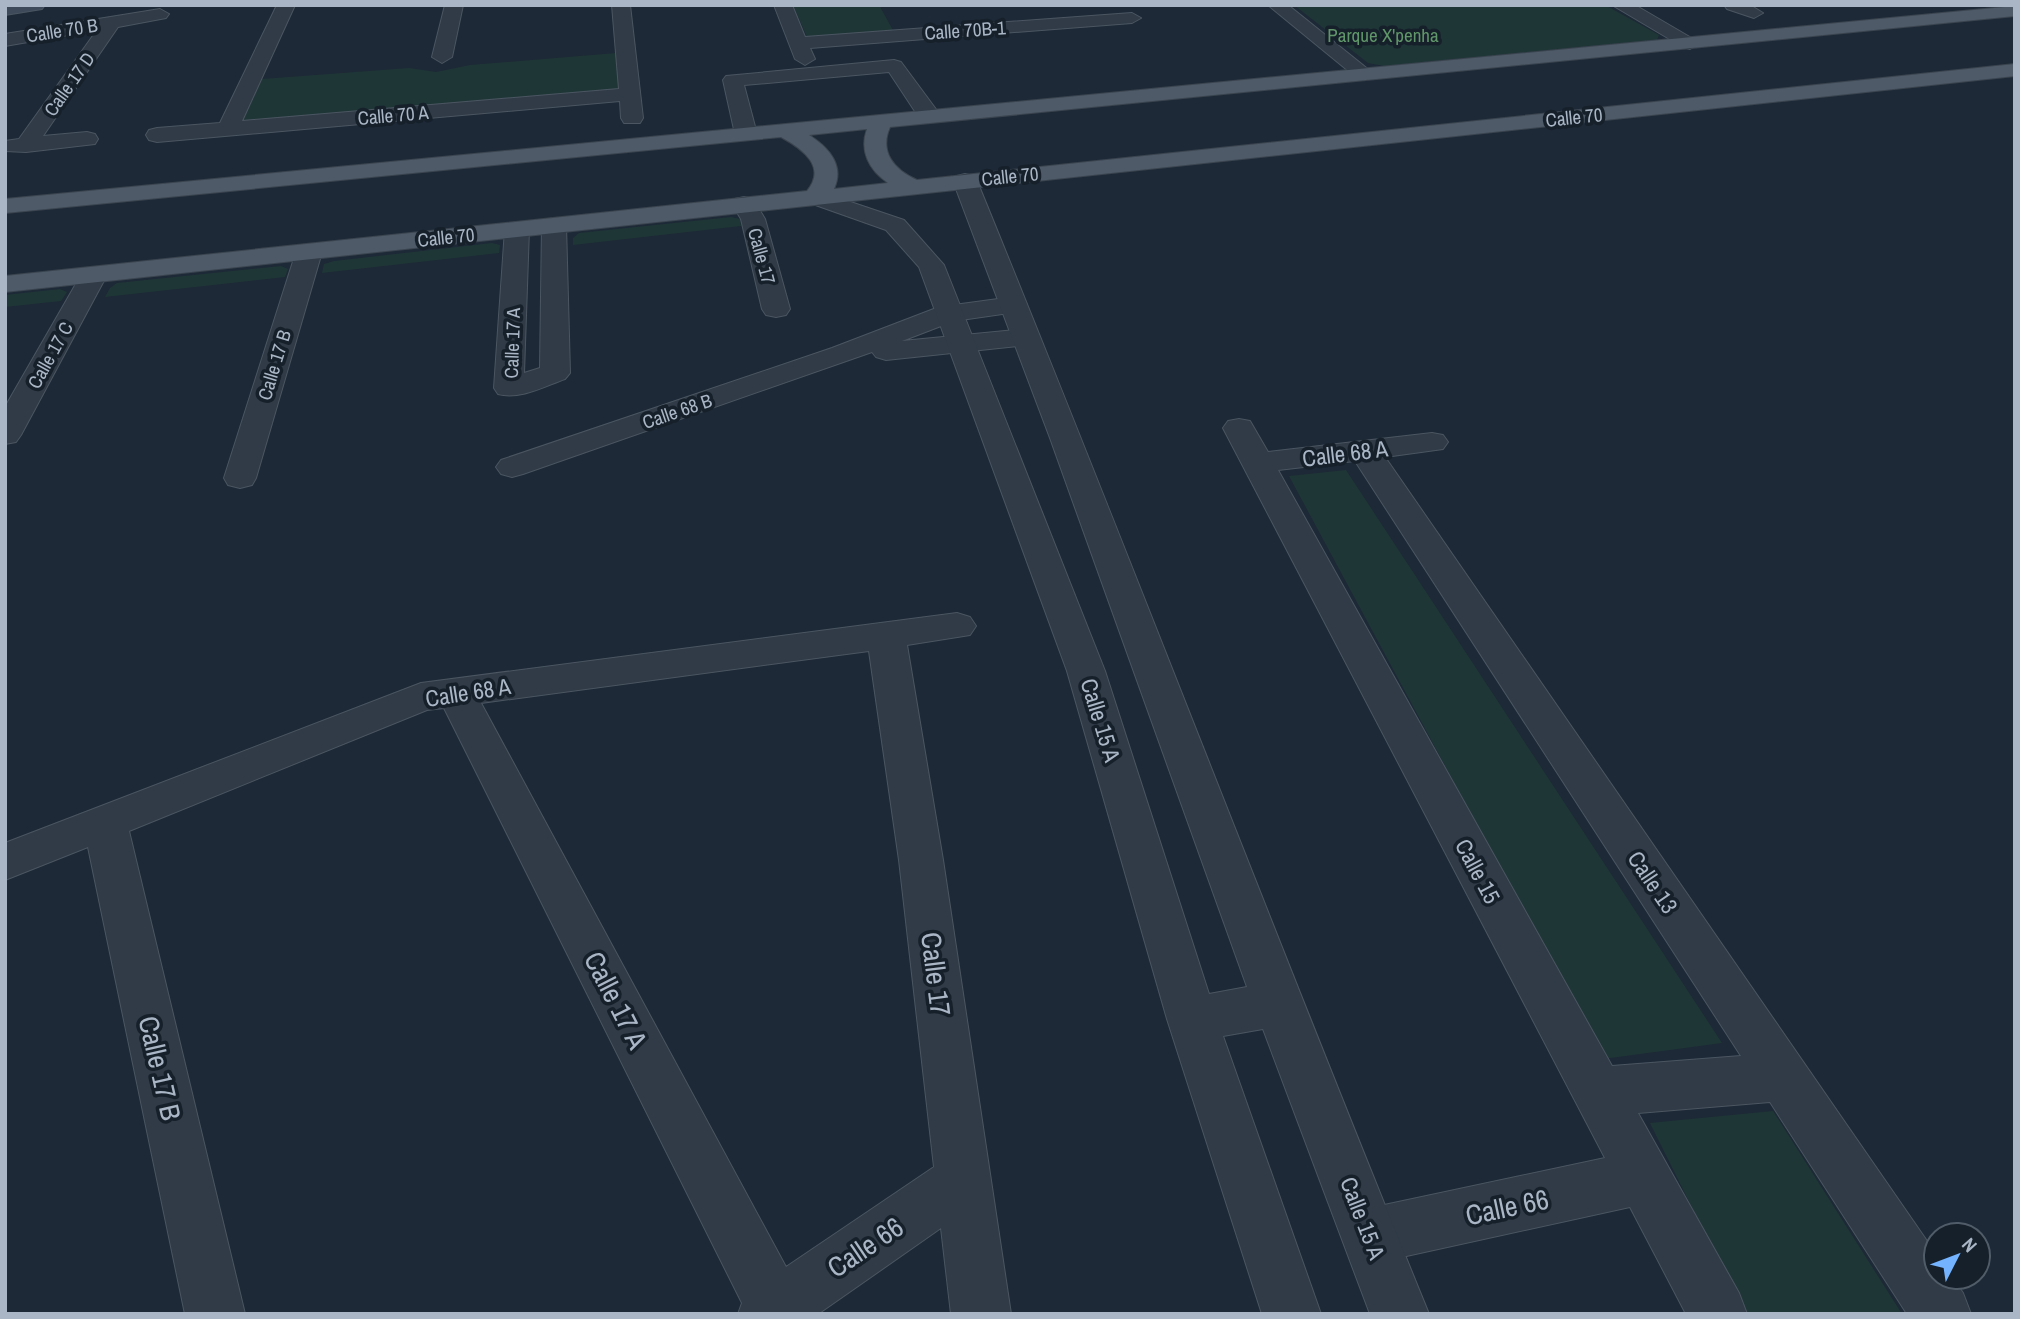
<svg xmlns="http://www.w3.org/2000/svg" width="2020" height="1319" viewBox="0 0 2020 1319" font-family="'Archivo Narrow',sans-serif">
<style>
.green{fill:#1f3637}
.lines{fill:none;stroke-linecap:round;stroke-linejoin:round}
.minor-casing{stroke:#4b5662;stroke-width:2}
.tertiary-casing{stroke:#4b5662;stroke-width:2}
.secondary-casing{stroke:#4b5662;stroke-width:2}
.primary-casing{stroke:#3a4450;stroke-width:2}
.minor{fill:#303b47;fill-rule:evenodd}
.tertiary{fill:#303b47;fill-rule:evenodd}
.secondary{fill:#3e4a5a;fill-rule:evenodd}
.primary{fill:#4e5a67;fill-rule:evenodd}
.labels{text-anchor:middle;dominant-baseline:central;stroke-width:7;stroke-linejoin:round;paint-order:stroke}
.far-street-label{font-size:19px;fill:#aab6c5;stroke:#16202b}
.far-park-label{font-size:19px;fill:#609669;stroke:#16202b}
.street-label{font-size:23px;fill:#aab6c5;stroke:#16202b}
.near-street-label{font-size:28px;fill:#aab6c5;stroke:#16202b}
</style>
<rect width="100%" height="100%" fill="#1d2936"/>
<!-- green -->
<path class="green" d="M793,5H879L894,32L807,37Z
M1294,5H1605L1659,35L1657,40L1384,66L1368,63Z
M616,53L619,89L242,122L262,79L409,68L436,72L470,65Z
M731,217L740,219L741,226L573,245V238L579,233Z
M492,243L500,245L499,253L322,273L324,264L334,261Z
M281,266L288,269L285,277L105,297L110,288L117,283Z
M60,289L67,292L61,301L5,307V295Z
M1346,470L1722,1043L1603,1059L1289,476Z
M1773,1111L1902,1314H1745L1650,1123Z"/>
<g class="lines">
<!-- minor casing -->
<g class="minor-casing">
<path id="minor" d="M277,5H295L242,121L619,89L612,5H630L643,118L640,123H624L621,118L620,101L157,142L149,140L146,135L149,130L157,128L220,123Z
M445,5H463L452,57L442,63L432,57Z
M774,5H792L805,37L1132,13L1141,18L1132,23L810,48L815,59L805,65L795,59Z
M1268,5H1288L1374,74L1371,78H1357Z
M1724,5H1750L1763,13L1754,18L1727,9Z
M160,9L169,14L166,18L118,27L43,136L87,132L95,134L98,139L95,144L26,152L5,151V141L19,139L97,30L5,46V34Z
M894,60L901,62L938,112L941,117L938,122H922L889,72L744,85L757,134L754,139H738L735,134L723,80L726,76Z
M744,197L753,199L765,219L790,309L786,315L776,317L766,315L762,309L741,219L732,204L735,199Z
M554,218L563,220L566,225L570,373L565,379C545,386 520,400 498,394L494,388L505,229L508,224L517,222L526,224L529,229L524,373L540,368L542,225L545,220Z
M309,244L318,247L322,252L256,478L252,485L240,488L228,485L224,478L296,252L300,247Z
M94,267L103,269L107,275L21,435L16,442L5,444V407L81,275L85,269Z
M1013,297L1023,299L1027,305L1023,311L954,321L902,341L1026,329L1036,332L1040,338L1036,344L886,360L876,357L872,352L523,474L512,477L501,474L496,467L501,460L832,348L939,307Z
M1239,419L1250,421L1268,452L1432,433L1443,435L1448,442L1443,449L1385,457L1936,1254V1277H1952L1963,1293L1971,1314H1907L1770,1102L1638,1113L1739,1293L1747,1314H1686L1630,1207L1370,1264L1350,1256L1342,1236L1350,1216L1370,1208L1605,1158L1223,428L1228,421ZM1355,461L1741,1056L1612,1066L1278,470Z
M957,613L970,617L976,626L970,635L907,645L943,860L1011,1314H951L941,1228L818,1314H738L742,1303L444,708L427,710L129,831L245,1314H185L88,847L5,880V843L421,683ZM869,651L899,860L934,1167L786,1267L481,703Z"/>
</g>
<!-- tertiary casing -->
<g class="tertiary-casing">
<path id="tertiary" d="M1612,5H1635L1700,43L1690,49L1683,47Z
M965,174L973,176L977,181C1131,557 1275,937 1429,1314H1370L1263,1029L1223,1036L1321,1314H1262L1167,1019L1067,671L919,267L886,230L807,202L803,197L807,192L815,190L904,220L944,265L1105,671L1209,994L1247,987L1050,438L953,181L957,176Z"/>
</g>
<!-- secondary casing -->
<g class="secondary-casing">
<path id="secondary" d="M5,5H45L42,9L5,15Z"/>
</g>
<!-- primary casing -->
<g class="primary-casing">
<path id="primary" d="M2015,6V16L890,127C879,152 894,170 917,180L2015,64V76L5,292V276L807,191C827,167 803,149 781,137L5,213V199ZM867,129C859,151 869,170 888,183L834,189C845,165 828,147 809,135Z"/>
</g>
<!-- minor -->
<use href="#minor" class="minor"/>
<!-- tertiary -->
<use href="#tertiary" class="tertiary"/>
<!-- secondary -->
<use href="#secondary" class="secondary"/>
<!-- primary -->
<use href="#primary" class="primary"/>
</g>
<g class="labels">
<!-- far-street labels -->
<g class="far-street-label">
<text transform="translate(62 30) rotate(-9)">Calle 70 B</text>
<text transform="translate(965 30) rotate(-4)">Calle 70B-1</text>
<text transform="translate(69 84) rotate(-55)">Calle 17 D</text>
<text transform="translate(393 115) rotate(-5)">Calle 70 A</text>
<text transform="translate(1574 117) rotate(-6)">Calle 70</text>
<text transform="translate(1010 176) rotate(-6)">Calle 70</text>
<text transform="translate(446 237) rotate(-6)">Calle 70</text>
<text transform="translate(762 256) rotate(75)">Calle 17</text>
<text transform="translate(512 343) rotate(-88)">Calle 17 A</text>
<text transform="translate(50 355) rotate(-61)">Calle 17 C</text>
<text transform="translate(274 365) rotate(-73)">Calle 17 B</text>
<text transform="translate(677 411) rotate(-19)">Calle 68 B</text>
</g>
<!-- far-park labels -->
<g class="far-park-label">
<text x="1383" y="35">Parque X'penha</text>
</g>
<!-- street labels -->
<g class="street-label">
<text transform="translate(1345 453) rotate(-7)">Calle 68 A</text>
<text transform="translate(468 692) rotate(-9)">Calle 68 A</text>
<text transform="translate(1101 720) rotate(73)">Calle 15 A</text>
<text transform="translate(1478 871) rotate(62)">Calle 15</text>
<text transform="translate(1653 882) rotate(56)">Calle 13</text>
<text transform="translate(1363 1218) rotate(69)">Calle 15 A</text>
</g>
<!-- near-street labels -->
<g class="near-street-label">
<text transform="translate(936 974) rotate(83)">Calle 17</text>
<text transform="translate(616 1000) rotate(63)">Calle 17 A</text>
<text transform="translate(160 1068) rotate(77)">Calle 17 B</text>
<text transform="translate(1507 1207) rotate(-12)">Calle 66</text>
<text transform="translate(865 1247) rotate(-34)">Calle 66</text>
</g>
</g>
<!-- border -->
<rect width="2020" height="1319" fill="none" stroke="#aab6c5" stroke-width="14"/>
<!-- north arrow -->
<g transform="translate(1957 1256) rotate(48)"><circle r="33" fill="#16202b" stroke="#515c69" stroke-width="2"/>
<path d="M0-5L12 26L0 18L-12 26Z" fill="#74b3ff"/>
<text y="-10" font-size="19" font-weight="bold" text-anchor="middle" fill="#aab6c5">N</text>
</g>
</svg>
